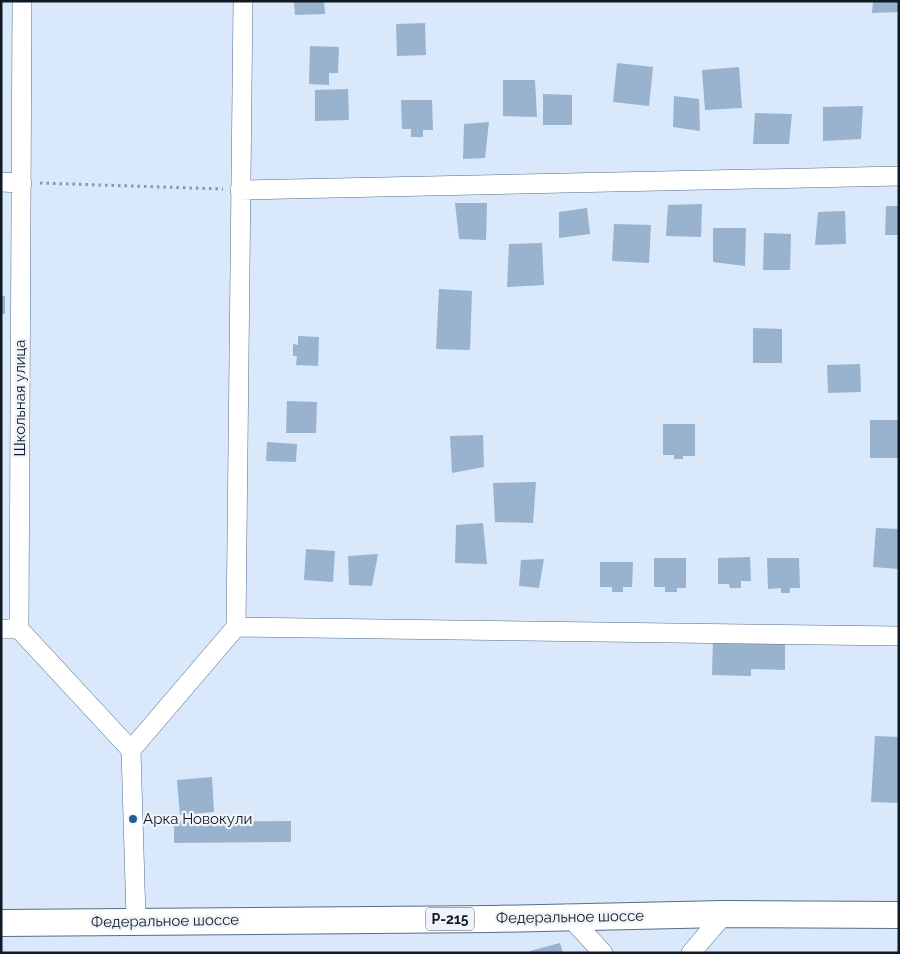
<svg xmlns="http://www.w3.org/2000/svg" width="900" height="954" viewBox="0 0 900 954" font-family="Raleway,sans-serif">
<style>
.building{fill:#99b2cd}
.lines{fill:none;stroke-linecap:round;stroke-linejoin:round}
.minor-casing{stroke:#566e87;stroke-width:20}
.highway-casing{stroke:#566e87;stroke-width:28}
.path{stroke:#8a96a5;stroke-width:3;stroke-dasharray:2.5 4;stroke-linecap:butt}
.minor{stroke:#fff;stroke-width:19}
.highway{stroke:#fff;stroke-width:26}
.poi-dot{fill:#235c94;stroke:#eff4fa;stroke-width:2}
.labels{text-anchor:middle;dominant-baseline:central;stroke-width:4.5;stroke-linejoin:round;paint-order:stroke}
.shield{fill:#eff4fa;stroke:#545b64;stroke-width:1}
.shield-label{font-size:14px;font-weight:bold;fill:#111a24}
.street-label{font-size:15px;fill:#111a24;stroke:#eff4fa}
.poi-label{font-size:15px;fill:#111a24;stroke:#eff4fa;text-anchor:start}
</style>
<rect width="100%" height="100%" fill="#d9e8fa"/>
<!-- building -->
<path class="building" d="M294,1H324L325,14L295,15Z
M873,1H899V12L872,13Z
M425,23L426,55L397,56L396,24Z
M310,46L339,47L338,73H329V85L309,84Z
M617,63L653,67L649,106L613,102Z
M739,67L742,108L705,110L702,70Z
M503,80H535L537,117L503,116Z
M348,89L349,120L315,121V90Z
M543,94L572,95V125H543Z
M674,96L699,99L700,131L673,127Z
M401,100H432L433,130H423V137H411V129H402Z
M863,106L861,139L823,141V107Z
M755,113L792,114L789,144H753Z
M489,122L485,158L463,159L464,124Z
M455,203H487L486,240L459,239Z
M702,204L701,237L666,236L668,205Z
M886,206H899V235H885Z
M587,208L590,234L559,238V212Z
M845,211L846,244L815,245L818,212Z
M614,224L651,225L649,263L612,261Z
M713,228H746L745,266L713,262Z
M764,233L791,234L790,270H763Z
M542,243L544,285L507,287L509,244Z
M439,289L472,291L470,350L436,349Z
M1,296H5V314H1Z
M753,328L782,329V363H753Z
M298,336L319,337L318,366L296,365L297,356H293V344L298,345Z
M860,364L861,392L828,393L827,365Z
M287,401L317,402L316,433H286Z
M870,420H899V458H870Z
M663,424H695V456H683V459H674V455H663Z
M483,435L484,467L452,473L450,436Z
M267,442L297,444L296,462L266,461Z
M536,482L533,523L495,522L493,483Z
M483,523L487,564L455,563L456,525Z
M876,528L899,529V569L873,567Z
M306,549L335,551L333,582L304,580Z
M378,554L372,586L349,585L348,556Z
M750,557L751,581H741V588H730L729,584H718V558Z
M654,558H686V588H677V592H665V587H654Z
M767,558H799L800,588H790V593H781V588L768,589Z
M544,559L539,588L519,586L521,560Z
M600,562H633L632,587H623V592H612V587H600Z
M713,639L785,640V670L751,669V676L712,675Z
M875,736L899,737V803L871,802Z
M212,777L214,812L180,815L177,780Z
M291,821V842L174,843V822Z
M560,943L563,953H531L530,951Z"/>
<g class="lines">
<!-- minor casing -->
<g class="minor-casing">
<path id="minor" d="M22,1L19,629L131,750
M1,182L22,183
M240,190L899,176
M236,627L899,636
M1,629H19
M567,914L603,953
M136,918L131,750L236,627L243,1
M691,953L726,912"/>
</g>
<!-- highway casing -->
<g class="highway-casing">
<path id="highway" d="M1,923L492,919L724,914L899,915"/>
</g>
<!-- path -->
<path class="path" d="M40,183L223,189"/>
<!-- minor -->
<use href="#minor" class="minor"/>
<!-- highway -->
<use href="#highway" class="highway"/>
</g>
<!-- markers -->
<circle class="poi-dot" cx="133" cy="819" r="5"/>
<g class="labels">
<!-- shield labels -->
<rect class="shield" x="426" y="907.5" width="48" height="23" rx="4"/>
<g class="shield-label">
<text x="450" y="919">P-215</text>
</g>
<!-- street labels -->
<g class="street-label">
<text transform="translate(20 398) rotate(-90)">Школьная улица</text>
<text transform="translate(570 917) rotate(-1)">Федеральное шоссе</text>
<text transform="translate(165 921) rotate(-1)">Федеральное шоссе</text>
</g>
<!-- poi labels -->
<g class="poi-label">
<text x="143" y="819">Арка Новокули</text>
</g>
</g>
<!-- border -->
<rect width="900" height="954" fill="none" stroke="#111a24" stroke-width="5"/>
</svg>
